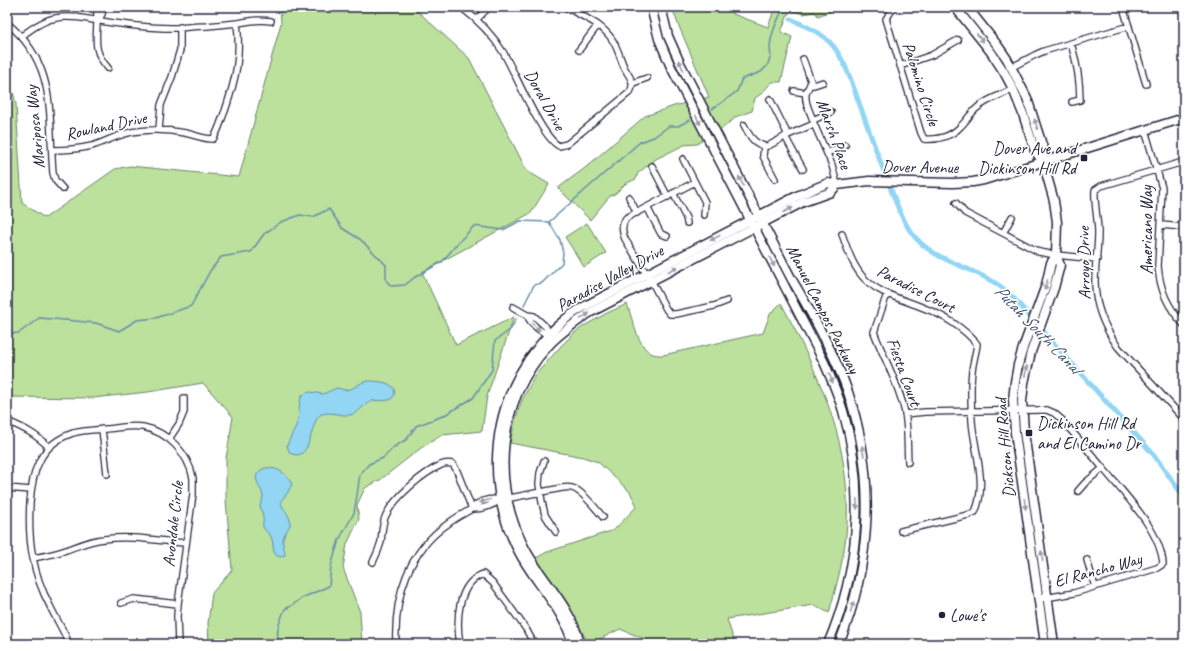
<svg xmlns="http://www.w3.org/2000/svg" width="1191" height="651" viewBox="0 0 1191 651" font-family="Caveat,sans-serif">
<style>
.green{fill:#bbe19c;stroke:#6e826c}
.water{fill:#92d6f4;stroke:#658eaa}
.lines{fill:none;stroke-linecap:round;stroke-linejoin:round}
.stream{stroke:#658eaa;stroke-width:1.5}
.canal{stroke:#92d6f4;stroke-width:5}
.street-casing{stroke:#22223b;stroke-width:8}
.secondary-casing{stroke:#22223b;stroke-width:11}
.street{stroke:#fff;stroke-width:5.5}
.secondary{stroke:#fff;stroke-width:8}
.oneway{fill:#9c9ca7}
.poi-dot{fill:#22223b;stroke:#fff;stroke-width:1.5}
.labels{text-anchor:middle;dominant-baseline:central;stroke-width:3.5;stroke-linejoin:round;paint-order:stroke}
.street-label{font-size:17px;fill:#22223b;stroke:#fff}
.poi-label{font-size:17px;fill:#22223b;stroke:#fff;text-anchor:start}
.water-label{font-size:18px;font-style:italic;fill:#445872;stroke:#fff}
</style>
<rect width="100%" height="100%" fill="#fff"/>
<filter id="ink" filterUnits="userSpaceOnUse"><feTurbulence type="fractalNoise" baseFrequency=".025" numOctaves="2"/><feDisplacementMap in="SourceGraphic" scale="8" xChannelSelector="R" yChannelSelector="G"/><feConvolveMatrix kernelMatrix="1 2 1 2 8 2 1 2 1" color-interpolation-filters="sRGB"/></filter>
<g filter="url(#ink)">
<!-- green -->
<path class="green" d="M280,7H413L469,58L527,171L549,184L531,213L422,272L456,345L514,317L487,396L482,431L442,435L421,448L380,480L365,488L357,505L359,519L347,544L343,568L360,612L362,644H209L208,623L212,593L232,570L226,500V458L233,417L203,383L148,392L93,398L7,397V74L10,79L16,104L22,203L45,218L115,169L130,166L239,177L281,23Z
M672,7H724L733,14L768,27L775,7H840L818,16L815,12L803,14L790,10L781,32L792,37L781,82H772L761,94L755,98L752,111L735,117L732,121L728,123L727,125L697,144L684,145L656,159L638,173L636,179L625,184L616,193L609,197L590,220L558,188L585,168L645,116L674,106L709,97L678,24Z
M587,223L606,253L584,267L565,237Z
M781,303C789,317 796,332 803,346C831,404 850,458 847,524C845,555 837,584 829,613L814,605L727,619L735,644H657L620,629L590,644H588L577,621L536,558L547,552L614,530L637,506L630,492L598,462L583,457L510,443L515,420L522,400L536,374L561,346L574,333L584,326L607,313L627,304C632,317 638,347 651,353C654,355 659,355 663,355L763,333L770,314Z"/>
<!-- water -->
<path class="water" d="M369,381C377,381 398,382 394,395C391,404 378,399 372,401C363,404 359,414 349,415C340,416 331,411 322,414C309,418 313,465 290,453L287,446C289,438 295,431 297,423C300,414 298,404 302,395L310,392L323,394L337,388L345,390L351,389L363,382Z
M265,468C278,467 286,473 292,484L288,492L281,501C281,508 289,513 290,521C291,527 286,530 284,536C281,542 285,549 285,555L281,557C270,556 275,544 271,537C269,533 265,531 263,527C262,524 264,521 263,518C263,514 261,510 260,506C261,502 263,500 263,496C261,486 248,475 265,468Z"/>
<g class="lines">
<!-- stream -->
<path class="stream" d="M712,109C714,108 734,94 737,91C739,88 740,82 742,79L761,72L767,66L771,56C767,40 777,21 784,7
M524,305L534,285L542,283L562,263L563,253L560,240L549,222
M7,334L19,333L39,318L65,320L96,323L119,331L137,320L156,318L191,306L210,271L221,257L251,252L264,234L281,222L300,215L313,217L329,209L342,228L361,240L386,265V280L391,286L405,285L415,277L442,262L457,244L474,226L503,230L520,221L549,222L640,142L654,137L669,126H678L690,120
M279,644C275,632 280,620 285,609L291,606L302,598L329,586L331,566L339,540L354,513L357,495L360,474L369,464L383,458L394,447L407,439L416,426L443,416L473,398L492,370L495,341L511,329L516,319"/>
<!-- canal -->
<path class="canal" d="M760,7L766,9
M791,19C807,27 823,33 834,47C845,62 851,80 857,97C867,125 877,154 888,182C895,199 900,217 911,232C930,259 963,264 990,280C1008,289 1021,307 1034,321
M1039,327L1154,455L1184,497"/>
<!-- street casing -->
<g class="street-casing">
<path id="street" d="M97,7C96,13 98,17 97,23C96,43 94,52 108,68
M461,7C478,20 492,34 503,52C515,72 541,137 559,146L567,144L630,92C636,82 629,77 624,67C620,58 618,49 613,41C603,24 582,16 565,7
M894,7L886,19L921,133L924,139C938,140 952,136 961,126C967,120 971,113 977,108C987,99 1002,95 1013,89
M1123,7L1146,84
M477,19L489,7
M98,21L102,14L103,7
M7,23C58,65 48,115 53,173L55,180L63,189
M22,36C32,28 43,20 56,18C71,15 86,19 101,21C125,25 148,28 171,28C183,28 195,26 207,26C217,25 228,24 238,23C250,21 258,19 271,21
M1071,43C1077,63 1080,80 1080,100L1072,102
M579,50L598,25
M803,59L811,81C810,86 807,89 806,94C804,104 812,114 814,124L832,165L837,185
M900,66L932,55L958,40
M1012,67L1035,55L1044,51L1129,26
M633,83L647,78
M810,85H814L823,82
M794,91L806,93
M770,99L788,135
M813,120L831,112
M744,125C749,135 753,143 764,146
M159,130L161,105L172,77L180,50V27
M1145,130L1162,188L1158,266C1160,291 1168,307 1184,325
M785,136C791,148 797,158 803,169
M764,146H768L788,135L814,124
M764,146L763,156L775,179
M52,150C65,150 79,149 92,146C108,141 122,132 139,131C155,129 170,130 185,133C195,135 203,139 213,139C219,131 221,120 225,111C236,78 241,57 237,23
M827,153L845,145
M683,159L705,202L704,215
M1183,162L1101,186L1095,190C1094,204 1098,219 1098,233C1098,249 1095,265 1095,282C1095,306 1104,327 1118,347L1184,419
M652,166L668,197
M695,182L626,218C621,226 622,231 625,239L654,286L666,309L670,314H676L714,306L727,301
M673,193L686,218L687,223
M629,197L637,213
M956,203L965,213L1039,252L1056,255L1097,259
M647,207L661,234L667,236
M1160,225L1184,227
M1003,233L1012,217
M842,234C847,248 852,264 862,276C877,294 903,299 924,308C943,315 964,328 977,344C976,353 973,362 972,371C970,387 971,404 972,421C974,450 988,484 975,512L968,515L901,531
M887,294L874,332C884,359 899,384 905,413C908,429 907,446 908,462
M513,307L527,315L534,316L546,327L549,335
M527,315C532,326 540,331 550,336
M905,414L925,412L1040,410H1047L1054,413L1061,419C1077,437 1092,455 1107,473C1127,497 1161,532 1163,564L1157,568L1074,593L1039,599
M7,421C26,429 35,434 49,447
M102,429L107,474
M169,439L179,424L184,412V398
M544,461L540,473L539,484L542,502L545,515L556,532
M7,488L31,490
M1078,491L1085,483L1103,468
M472,509C482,509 492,506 500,500
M33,558C44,556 55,554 66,550C78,546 90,540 104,539C132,535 159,541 186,543
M1087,560L1095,587
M373,562C376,556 379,549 381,542C382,533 382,523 386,515C395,497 423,473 441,465C445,463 448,463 453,464L457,471L472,509
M121,603L134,599L178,604
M69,644C64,631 56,619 50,606C42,591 36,575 33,558C29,539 29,521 30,503C32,471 40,444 73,433C84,430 95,430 106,429C118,428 131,425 143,427C168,432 188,453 193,478C193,483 193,489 193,494L178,604L177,616L178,644
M396,644C394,596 408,551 449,523C455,518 463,514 470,510C473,509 474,506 477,504C483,500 493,498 500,500L562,488C567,487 571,487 575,489C585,494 596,509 603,517
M460,644C456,621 457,584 483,574L493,583L526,629L534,644"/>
</g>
<!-- secondary casing -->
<g class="secondary-casing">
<path id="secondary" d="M651,7L659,39L671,67L824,362C831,378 838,394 843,411C866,488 859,571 828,644
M661,7L668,36L680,63L791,278C811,312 835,354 848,392C876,475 872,563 839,644
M955,7L991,52L1004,72L1013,89L1023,114L1035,151L1043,162
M967,7L998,46L1007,59L1027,98L1043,148V162L1054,201L1057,222L1056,255L1051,263L1046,285L1023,348L1018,365L1015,382L1013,400L1015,433L1045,644
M573,644C562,605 534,583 517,548C484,482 492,403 539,346C546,338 552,330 560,324C568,316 578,310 587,305L799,195L828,183L837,185L869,181L953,183L973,182L984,180L1184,118
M580,644C570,603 540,580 523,545C491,480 498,401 548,346C560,333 576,322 591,312L803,202L831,192L837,185
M1054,644L1024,432L1022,401L1024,383L1031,352L1054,288L1060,265L1056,255"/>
</g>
<!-- street -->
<use href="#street" class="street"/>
<!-- secondary -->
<use href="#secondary" class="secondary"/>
</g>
<!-- one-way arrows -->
<defs><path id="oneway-solid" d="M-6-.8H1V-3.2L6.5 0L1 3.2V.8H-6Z"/></defs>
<g class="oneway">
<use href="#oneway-solid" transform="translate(980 38) rotate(52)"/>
<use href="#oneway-solid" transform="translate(681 65) rotate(-116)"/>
<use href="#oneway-solid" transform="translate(698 120) rotate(63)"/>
<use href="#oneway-solid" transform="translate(1036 124) rotate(-107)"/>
<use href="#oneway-solid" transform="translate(741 181) rotate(-117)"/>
<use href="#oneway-solid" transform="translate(788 210) rotate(-28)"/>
<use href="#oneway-solid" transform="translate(715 238) rotate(152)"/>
<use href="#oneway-solid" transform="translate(772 262) rotate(63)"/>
<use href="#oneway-solid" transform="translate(673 269) rotate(-28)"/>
<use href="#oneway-solid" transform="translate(1046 285) rotate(107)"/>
<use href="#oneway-solid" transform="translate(585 316) rotate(-33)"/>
<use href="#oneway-solid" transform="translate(536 327) rotate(42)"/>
<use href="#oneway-solid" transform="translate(1026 371) rotate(-79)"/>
<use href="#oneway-solid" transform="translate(831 378) rotate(68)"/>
<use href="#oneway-solid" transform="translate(863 451) rotate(-99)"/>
<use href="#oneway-solid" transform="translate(485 501) rotate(163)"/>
<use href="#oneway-solid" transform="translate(857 504) rotate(89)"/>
<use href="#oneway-solid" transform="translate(1025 504) rotate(82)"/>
<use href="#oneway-solid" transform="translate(1042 556) rotate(-98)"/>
<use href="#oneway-solid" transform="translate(852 607) rotate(-73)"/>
</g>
</g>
<!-- markers -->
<g class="poi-dot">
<rect x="1080" y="154" width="8" height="8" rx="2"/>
<rect x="1025" y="429" width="8" height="8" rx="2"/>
<circle cx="942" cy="615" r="4"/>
</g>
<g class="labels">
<!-- street labels -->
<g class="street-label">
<text transform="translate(921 84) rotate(72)">Palomino Circle</text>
<text transform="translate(545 100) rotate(61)">Doral Drive</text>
<text transform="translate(106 126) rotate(-12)">Rowland Drive</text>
<text transform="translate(35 127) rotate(-96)">Mariposa Way</text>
<text transform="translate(834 134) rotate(70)">Marsh Place</text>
<text transform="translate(920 167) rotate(1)">Dover Avenue</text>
<text transform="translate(1146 230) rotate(-90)">Americano Way</text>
<text transform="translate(1084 263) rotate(-91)">Arroyo Drive</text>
<text transform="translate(610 278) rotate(-29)">Paradise Valley Drive</text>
<text transform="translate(916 289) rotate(27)">Paradise Court</text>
<text transform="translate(823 309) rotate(63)">Manuel Campos Parkway</text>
<text transform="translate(904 372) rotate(70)">Fiesta Court</text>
<text transform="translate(1005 448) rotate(-95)">Dickson Hill Road</text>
<text transform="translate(173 524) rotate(-84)">Avondale Circle</text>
<text transform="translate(1098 570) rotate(-15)">El Rancho Way</text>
</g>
<!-- poi labels -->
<g class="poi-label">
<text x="1076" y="148" text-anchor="end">Dover Ave and<tspan x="1076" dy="20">Dickinson Hill Rd</tspan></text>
<text x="1037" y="423">Dickinson Hill Rd<tspan x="1037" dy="20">and El Camino Dr</tspan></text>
<text x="950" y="615">Lowe's</text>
</g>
<!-- water labels -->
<g class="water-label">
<text transform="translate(1038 329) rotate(46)">Putah South Canal</text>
</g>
</g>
<!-- margin -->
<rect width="1191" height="651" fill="none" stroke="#fff" stroke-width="24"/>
<rect x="12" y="12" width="1167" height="627" fill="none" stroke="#22223b" stroke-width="1.5" filter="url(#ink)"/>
</svg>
